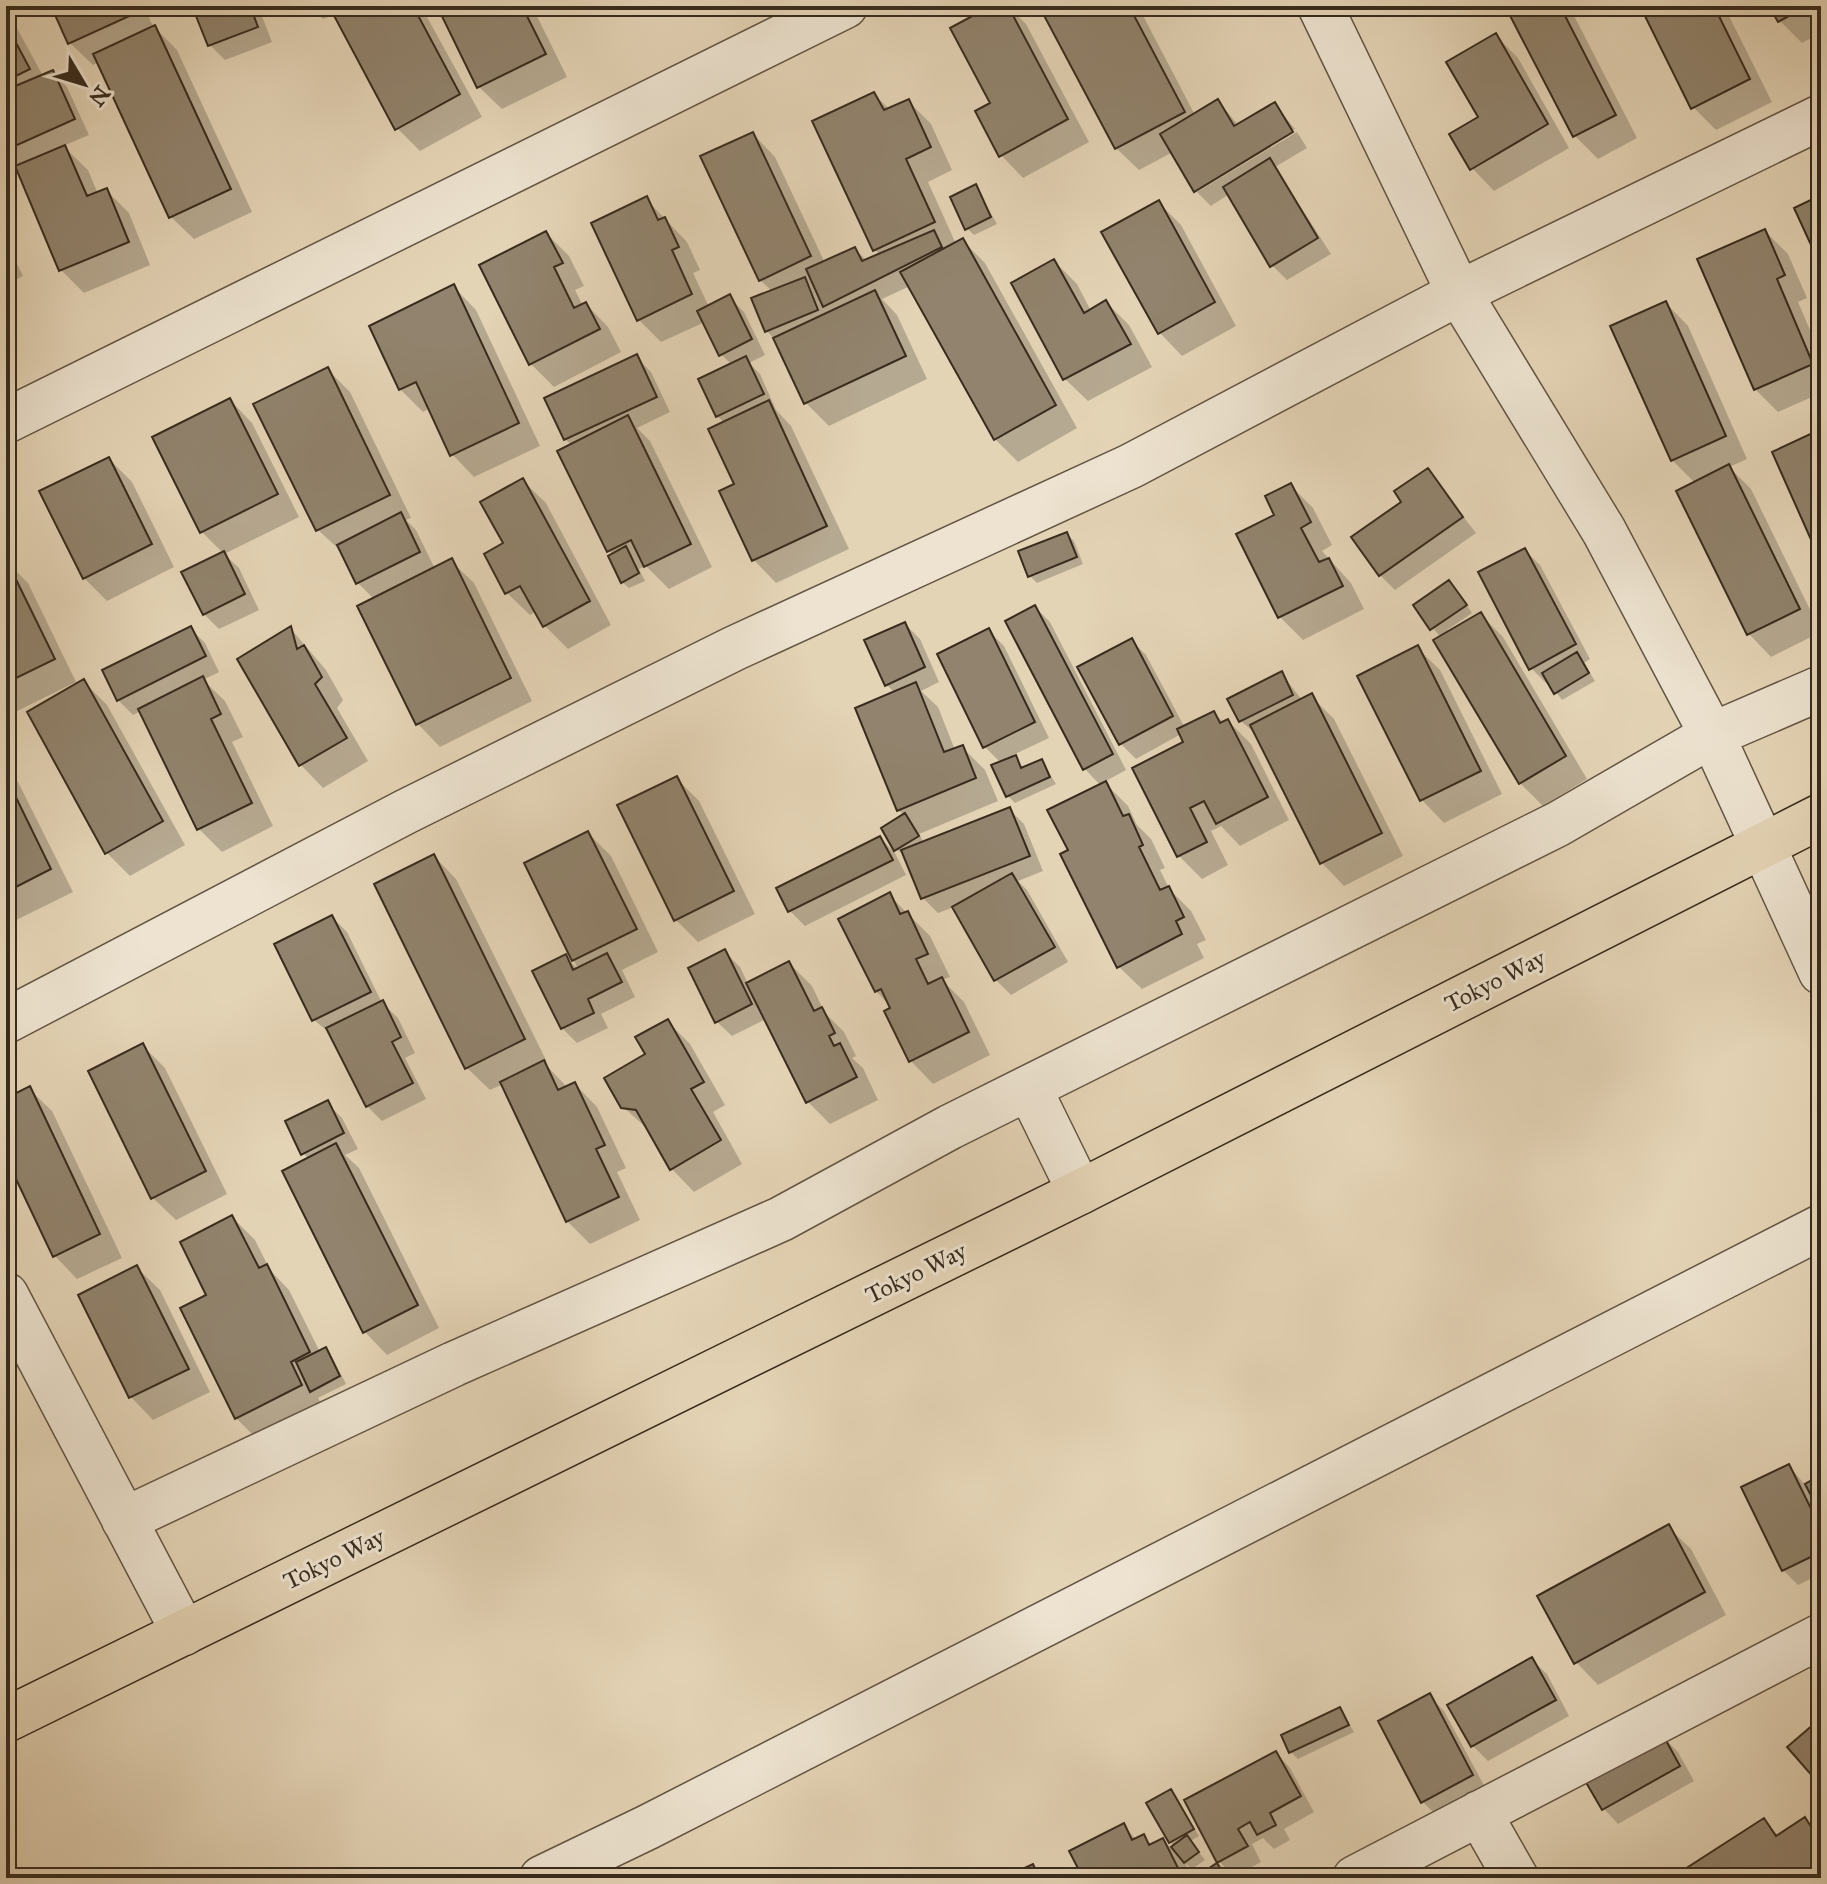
<svg xmlns="http://www.w3.org/2000/svg" width="1827" height="1884" viewBox="0 0 1827 1884" font-family="'IM FELL Great Primer',serif">
<style>
.shadow{fill:#0003}
.building{fill:#91836d;stroke:#382b1e;stroke-width:2}
.lines{fill:none;stroke-linecap:round;stroke-linejoin:round}
.minor-casing{stroke:#635544;stroke-width:47}
.major-casing{stroke:#382b1e;stroke-width:47}
.minor{stroke:#ede3d0;stroke-width:44}
.major{stroke:#e4d4b6;stroke-width:44}
.labels{text-anchor:middle;dominant-baseline:central;stroke-width:6;stroke-linejoin:round;paint-order:stroke}
.street-label{font-size:24px;fill:#382b1e;stroke:#ede3d0}
</style>
<rect width="100%" height="100%" fill="#e4d4b6"/>
<filter id="stains"><feTurbulence type="fractalNoise" baseFrequency=".0025" numOctaves="4"/><feColorMatrix values="0 0 0 0 .2 0 0 0 0 .09 0 0 0 0 .02 0 0 0 .5 -.17"/></filter>
<radialGradient id="worn" r=".72"><stop offset=".6" stop-color="#630" stop-opacity="0"/><stop offset="1" stop-color="#630" stop-opacity=".3"/></radialGradient>
<!-- shadow -->
<path class="shadow" d="M53,6H144L153,26L177,50L252,212L194,239L171,217L99,62L93,65L70,43Z
M194,6H258L272,42L225,60L210,45Z
M310,6H421L482,117L420,151L397,128L335,14L323,19Z
M439,6H532L567,77L502,109L479,87Z
M996,6H1008L1026,24L1089,142L1023,178L1001,155L993,103Z
M1041,6H1138L1195,115L1218,101L1239,126L1275,105L1295,129L1197,188V192L1173,152L1139,170L1116,148Z
M1401,6H1428L1411,15Z
M1508,6H1569L1637,138L1598,159L1575,136Z
M1642,6H1724L1772,102L1716,130L1693,107Z
M1772,6H1812L1821,22V33L1802,43L1780,21Z
M6,8L43,76L52,72L67,87L89,135L63,146L88,170L98,194L106,190L129,213L150,265L84,293L61,270L18,166L6,169Z
M1495,35L1518,58L1569,148L1494,191L1472,168Z
M874,94L890,110L908,101L931,124L952,170L928,182L956,244L962,240L985,263L1077,428L1018,462L995,439L910,286L882,299L897,315L927,379L829,426L806,403L776,341L767,331L773,292L760,280L753,134L775,157L825,263L855,249L867,261L880,255L875,250Z
M1297,132L1307,148L1275,167L1331,254L1287,280L1272,265L1229,194L1211,206L1197,192Z
M976,187L997,224L974,235L967,228Z
M1821,198V253L1814,246Z
M646,199L687,242L700,270L693,273L709,307L729,297L744,312L765,355L749,363L760,374L776,410L791,426L849,549L776,583L754,560L725,423L717,416L732,365L721,354L705,322L661,342L638,319Z
M1158,202L1181,225L1236,326L1182,356L1160,333Z
M1765,231L1788,254L1807,298L1798,302L1821,356V393L1778,412L1755,389Z
M546,233L569,256L584,286L575,290L583,306L586,304L608,327L621,352L554,387L531,364L481,266Z
M6,241L23,276L6,285Z
M1054,261L1077,284L1091,311L1106,302L1129,325L1152,367L1088,401L1065,379Z
M454,287L476,310L540,446L474,477L452,454L430,408L423,412L400,389Z
M1666,303L1688,326L1747,459L1729,467L1751,489L1821,632L1771,657L1749,634L1695,483L1672,460Z
M636,357L651,372L670,412L637,428L650,441L712,567L669,589L646,566L639,569L645,581L629,588L622,582L572,446L565,439Z
M327,369L350,392L411,518L406,520L416,530L435,569L451,561L474,583L532,701L440,747L418,724L359,607L374,599L358,583L342,552L318,530Z
M230,400L252,423L299,517L224,554L239,568L259,610L219,629L204,614L224,554L201,531Z
M109,459L132,482L174,567L107,601L84,578Z
M1428,471L1476,533L1395,590L1380,575L1404,502Z
M523,481L546,503L611,625L568,649L545,626L537,611L530,615L507,593L506,544Z
M1290,485L1313,508L1332,545L1322,551L1351,583L1364,609L1303,640L1280,617L1277,516Z
M1067,534L1074,541L1083,564L1037,583L1030,576Z
M1525,550L1540,565L1590,659L1584,663L1595,681L1562,700L1549,682L1546,683L1531,668Z
M6,561L28,583L76,682L11,714L6,709Z
M1456,589L1472,613L1447,630L1449,633L1480,614L1503,637L1587,779L1543,806L1520,783L1441,638L1415,605Z
M1035,607L1050,622L1126,770L1104,782L1128,806L1137,825L1151,839L1165,868L1160,870L1170,890L1191,911L1206,940L1197,944L1204,958L1142,989L1119,967L1071,851L1101,786L1085,769Z
M905,624L920,639L939,682L921,691L938,707L955,750L962,747L985,770L998,801L919,834L924,843L1009,809L1024,824L1043,871L1018,881L1027,890L1068,962L1011,995L996,980L954,907L938,913L923,898L905,855L896,849L904,815L898,810L895,693L886,684Z
M190,628L205,643L219,672L203,680L225,701L243,737L232,742L273,826L222,852L199,829L141,711L133,715L118,700Z
M291,629L326,670L343,700L337,708L368,761L323,788L301,765Z
M989,631L1004,646L1049,738L1013,755L1024,769L1042,762L1056,784L1015,803L1008,796L1001,763L985,747Z
M1131,640L1146,655L1185,728L1214,713L1224,723L1228,721L1251,744L1289,820L1240,846L1221,826L1211,831L1228,865L1202,879L1179,856L1186,743L1181,734L1136,759L1121,744L1080,668Z
M1417,648L1440,670L1502,794L1444,823L1422,800Z
M1281,673L1302,700L1311,696L1334,719L1403,856L1344,886L1322,863L1257,735L1241,721Z
M84,682L107,705L185,845L130,876L107,853Z
M6,769L18,782L73,892L6,925Z
M676,778L699,801L755,914L698,942L676,920Z
M588,833L611,856L658,952L622,970L635,997L601,1014L608,1028L577,1043L562,1028L565,957L578,969L527,864Z
M880,838L895,853L906,875L805,926L790,911Z
M434,856L456,879L547,1062L544,1063L568,1088L575,1084L597,1107L626,1168L617,1172L640,1220L590,1244L567,1221L503,1084L490,1090L467,1068Z
M889,895L930,936L950,977L942,980L964,1002L990,1055L933,1084L911,1061L893,1009L876,991Z
M332,917L347,932L382,1003L398,1018L415,1053L405,1058L426,1099L382,1121L367,1106L331,1034L314,1020Z
M725,952L740,967L748,984L789,963L812,986L825,1013L844,1032L856,1056L852,1058L863,1068L878,1100L830,1124L807,1101L766,1019L732,1036L717,1022Z
M667,1021L690,1044L725,1105L713,1112L742,1164L694,1192L672,1169L650,1131L623,1107Z
M143,1046L165,1068L227,1194L176,1220L153,1198Z
M29,1089L52,1111L122,1258L77,1279L55,1256L6,1153V1100Z
M327,1103L342,1118L358,1149L345,1155L359,1168L439,1328L387,1355L365,1332L309,1159L303,1153Z
M232,1217L255,1240L270,1270L289,1290L320,1352L325,1350L332,1357L346,1384L318,1398L324,1408L259,1441L236,1418L209,1296Z
M137,1268L160,1290L210,1392L153,1420L131,1397Z
M1789,1466L1806,1486L1821,1478V1574L1798,1585L1783,1570Z
M1668,1527L1691,1549L1726,1615L1598,1685L1576,1662Z
M1532,1660L1547,1674L1569,1716L1488,1761L1473,1746L1450,1706Z
M1429,1696L1444,1711L1487,1791L1438,1817L1423,1802L1380,1722Z
M1340,1709L1354,1732L1298,1759L1291,1752Z
M1663,1737L1678,1752L1694,1781L1618,1824L1604,1809Z
M1276,1753L1290,1768L1314,1812L1284,1829L1290,1840L1274,1849L1263,1838L1252,1844L1261,1862L1237,1875L1240,1878H1198L1217,1866L1226,1875L1230,1873L1219,1861Z
M1171,1791L1199,1836L1190,1841L1205,1860L1192,1869L1185,1863L1193,1878H1085L1123,1826L1137,1840L1143,1837L1152,1846L1162,1840L1172,1849L1175,1847L1170,1842Z
M1805,1820L1821,1837V1878H1675L1764,1821L1779,1836Z"/>
<!-- building -->
<path class="building" d="M51,6H133L136,13L68,44Z
M192,6H250L258,27L208,46Z
M339,6H413L460,94L395,130L331,10Z
M437,6H522L546,54L477,88Z
M991,6H1008L1068,119L999,157L975,111L990,103L950,28Z
M1039,6H1129L1185,112L1115,149Z
M1505,6H1560L1616,115L1573,137Z
M1640,6H1714L1750,79L1691,109Z
M1769,6H1804L1805,7L1778,22Z
M6,24L30,69L6,81Z
M155,25L231,189L169,218L93,54Z
M1496,33L1548,124L1470,170L1449,134L1478,117L1446,62Z
M53,70L75,119L6,150V90Z
M874,92L884,110L909,99L931,147L906,159L935,222L873,251L812,121Z
M1218,99L1234,126L1275,102L1293,132L1194,192L1160,134Z
M753,132L811,256L759,281L700,156Z
M65,145L87,196L107,188L129,242L59,271L15,166Z
M1270,158L1318,238L1270,267L1223,187Z
M976,184L991,217L965,230L950,197Z
M1821,195V242L1812,247L1794,208Z
M647,196L658,220L665,217L679,247L672,250L692,294L637,321L591,223Z
M1159,200L1215,302L1158,334L1101,232Z
M1765,229L1785,275L1777,279L1813,364L1754,390L1697,259Z
M934,230L942,247L823,307L806,269L855,247L862,261Z
M546,231L563,263L554,267L574,308L586,302L600,329L529,365L479,265Z
M963,238L1056,405L994,440L900,272Z
M1054,259L1084,313L1106,300L1131,344L1063,380L1011,283Z
M805,277L818,310L765,332L751,298Z
M454,284L519,423L450,456L416,382L399,390L369,326Z
M875,290L906,356L804,404L773,338Z
M730,294L752,339L719,356L697,311Z
M1666,301L1726,436L1671,461L1610,326Z
M637,354L657,397L564,440L544,398Z
M746,356L764,394L716,417L698,379Z
M328,367L390,495L316,531L253,404Z
M230,398L278,494L200,533L152,437Z
M769,400L827,526L752,561L719,491L734,484L708,429Z
M628,415L691,544L644,567L631,540L607,552L557,451Z
M1821,429V562L1772,452Z
M109,457L152,544L83,579L39,491Z
M1729,464L1800,609L1747,635L1676,491Z
M1428,468L1463,517L1379,576L1351,537L1401,502L1394,491Z
M523,478L590,601L543,627L520,586L505,594L484,554L503,543L480,502Z
M1291,483L1311,522L1301,528L1319,562L1329,558L1343,586L1278,618L1236,534L1274,515L1265,496Z
M401,512L420,552L356,584L337,545Z
M1067,532L1077,557L1028,577L1018,551Z
M626,546L639,573L621,583L608,556Z
M1525,548L1576,644L1529,670L1478,572Z
M224,551L245,594L203,615L181,572Z
M452,558L511,678L416,725L357,606Z
M6,559L55,659L6,683Z
M1449,580L1467,605L1430,630L1413,605Z
M1035,605L1113,754L1083,770L1005,621Z
M1481,612L1566,756L1519,784L1433,640Z
M905,622L925,667L885,686L864,640Z
M191,626L206,656L117,701L102,670Z
M291,626L297,649L304,645L322,677L315,684L347,738L299,766L237,659Z
M989,628L1035,722L983,748L937,654Z
M1132,638L1173,716L1119,745L1077,667Z
M1418,645L1481,771L1420,801L1357,676Z
M1577,652L1589,673L1554,694L1542,673Z
M1282,671L1293,695L1239,722L1227,699Z
M203,676L221,714L211,719L252,803L197,830L138,709Z
M84,679L163,821L105,854L27,712Z
M916,682L944,752L963,745L976,778L897,811L855,708Z
M1312,693L1382,833L1320,864L1250,725Z
M1214,711L1220,723L1228,719L1268,797L1216,824L1204,801L1190,808L1207,842L1177,857L1132,768L1183,742L1177,729Z
M1016,755L1021,768L1042,759L1050,777L1006,797L991,765Z
M677,776L734,891L674,921L617,805Z
M6,777L51,869L6,892Z
M1106,781L1123,816L1129,814L1143,845L1139,847L1160,890L1169,886L1184,917L1176,921L1182,934L1117,968L1060,854L1068,850L1047,810Z
M1010,807L1030,856L921,899L901,850Z
M905,813L919,836L894,851L881,828Z
M588,831L637,929L572,961L524,863Z
M880,836L893,860L788,912L776,888Z
M434,854L525,1039L465,1069L374,884Z
M1012,873L1055,947L994,981L952,907Z
M890,892L900,914L908,911L928,954L916,959L928,984L942,977L969,1032L909,1062L884,1011L890,1008L881,989L875,992L838,919Z
M332,915L371,992L312,1021L274,944Z
M725,949L752,1004L715,1023L688,968Z
M607,953L622,982L588,999L594,1013L561,1029L532,971L566,954L573,970Z
M789,961L814,1011L822,1007L835,1033L829,1036L834,1046L840,1043L857,1077L806,1103L746,983Z
M383,1000L401,1037L392,1042L413,1083L366,1107L326,1028Z
M668,1019L704,1082L691,1089L721,1140L670,1170L636,1110L621,1108L604,1078L645,1054L635,1037Z
M143,1043L206,1171L151,1199L88,1071Z
M544,1060L558,1090L575,1082L605,1145L596,1149L619,1197L566,1222L500,1082Z
M30,1086L100,1234L53,1257L6,1158V1098Z
M328,1100L344,1133L301,1155L285,1121Z
M336,1143L418,1305L363,1333L282,1171Z
M232,1215L259,1268L267,1264L310,1352L291,1362L302,1385L235,1419L180,1308L206,1295L180,1242Z
M137,1265L189,1369L129,1398L78,1295Z
M326,1347L340,1376L310,1392L296,1362Z
M1789,1464L1821,1529V1552L1782,1571L1741,1487Z
M1821,1475V1515L1805,1484Z
M1669,1524L1705,1592L1574,1664L1537,1596Z
M1532,1657L1556,1700L1471,1747L1447,1705Z
M1430,1693L1473,1775L1421,1803L1378,1721Z
M1340,1707L1349,1725L1289,1753L1281,1735Z
M1821,1718V1786L1787,1747Z
M1663,1735L1680,1766L1602,1810L1584,1779Z
M1276,1751L1301,1796L1270,1813L1276,1825L1257,1835L1250,1822L1238,1829L1248,1846L1217,1863L1184,1800Z
M1171,1789L1194,1829L1169,1843L1146,1803Z
M1805,1817L1821,1843V1870L1813,1878H1671L1764,1818L1776,1836Z
M1124,1823L1132,1840L1144,1834L1149,1845L1163,1838L1183,1878H1083L1069,1851Z
M1187,1835L1199,1852L1184,1863L1171,1847Z
M1217,1863L1224,1874L1233,1868L1240,1878H1194Z
M1033,1864L1039,1878H1003Z"/>
<g class="lines">
<!-- minor casing -->
<g class="minor-casing">
<path id="minor" d="M1320,6L1459,293L1604,531L1712,735L1821,972
M6,421L845,6
M6,1021L405,812L735,648L1131,466L1459,293L1821,117
M1029,1088L1080,1192
M6,1295L184,1633
M124,1520L454,1364L781,1219L950,1127L1558,824L1712,735L1821,688
M1479,1813L1516,1878
M542,1878L648,1827L1821,1227
M1355,1878L1821,1636"/>
</g>
<!-- major casing -->
<g class="major-casing">
<path id="major" d="M6,1720L1080,1192L1821,816"/>
</g>
<!-- minor -->
<use href="#minor" class="minor"/>
<!-- major -->
<use href="#major" class="major"/>
</g>
<g class="labels">
<!-- street labels -->
<g class="street-label">
<text transform="translate(1495 981) rotate(-27)">Tokyo Way</text>
<text transform="translate(916 1273) rotate(-26)">Tokyo Way</text>
<text transform="translate(334 1559) rotate(-26)">Tokyo Way</text>
</g>
</g>
<!-- margin -->
<rect width="1827" height="1884" fill="none" stroke="#e4d4b6" stroke-width="32"/>
<rect x="8" y="8" width="1811" height="1868" fill="none" stroke="#382b1e" stroke-width="4"/>
<rect x="16" y="16" width="1795" height="1852" fill="none" stroke="#382b1e" stroke-width="2"/>
<!-- north arrow -->
<g transform="translate(84 84) rotate(128)" stroke="#ede3d0" stroke-width="6" paint-order="stroke">
<path d="M0-6L14 30L0 20L-14 30Z" fill="#382b1e"/>
<text y="-12" font-size="22" font-weight="bold" text-anchor="middle" fill="#382b1e">N</text>
</g>
<rect width="100%" height="100%" filter="url(#stains)"/>
<rect width="100%" height="100%" fill="url(#worn)"/>
</svg>
